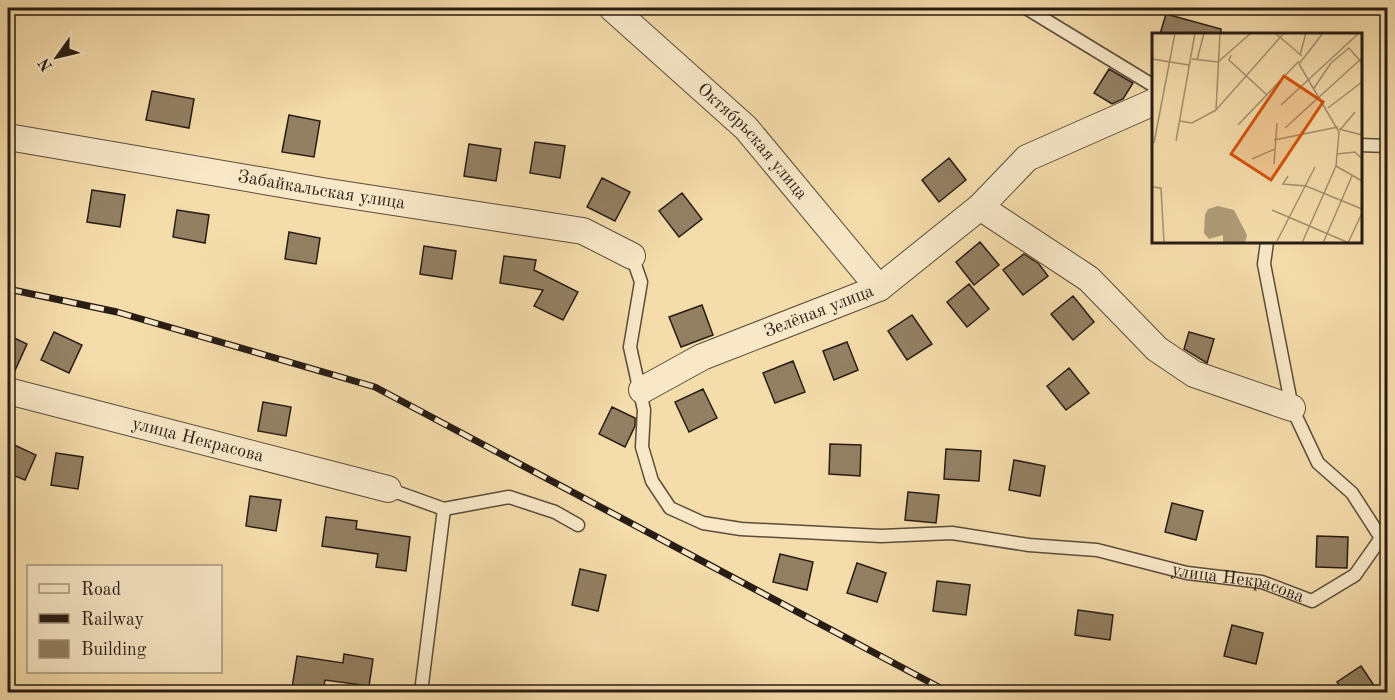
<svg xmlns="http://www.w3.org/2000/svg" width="1395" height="700" viewBox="0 0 1395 700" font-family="'Old Standard TT',serif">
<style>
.building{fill:#938063;stroke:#281d14;stroke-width:1.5}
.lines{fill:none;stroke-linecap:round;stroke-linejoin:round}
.service-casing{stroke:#5b4d3a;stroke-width:15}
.minor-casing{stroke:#5b4d3a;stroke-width:28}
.service{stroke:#f8e8c8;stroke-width:12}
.minor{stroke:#f8e8c8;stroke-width:26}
.rail-casing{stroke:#281d14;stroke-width:7}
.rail{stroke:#f8e8c8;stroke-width:4.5;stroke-dasharray:14;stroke-linecap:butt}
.labels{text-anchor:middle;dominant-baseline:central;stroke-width:4.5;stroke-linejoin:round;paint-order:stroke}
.street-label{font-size:18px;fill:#281d14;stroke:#f8e8c8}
.inset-road{fill:none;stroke:#a3906f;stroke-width:1.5}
.view{fill:#d5530d;fill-opacity:0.15;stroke:#d5530d;stroke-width:3}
.inset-edge{fill:none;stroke:#281d14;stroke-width:3}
</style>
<rect width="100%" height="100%" fill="#f5dcab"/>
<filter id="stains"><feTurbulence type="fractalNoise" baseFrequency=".00333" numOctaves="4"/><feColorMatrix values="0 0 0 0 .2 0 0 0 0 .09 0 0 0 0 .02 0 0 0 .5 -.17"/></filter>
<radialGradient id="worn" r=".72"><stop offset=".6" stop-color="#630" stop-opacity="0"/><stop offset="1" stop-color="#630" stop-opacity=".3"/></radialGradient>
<!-- building -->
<path class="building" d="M1166,14L1221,29V34H1160Z
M1109,69L1133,83L1123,99L1112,104L1094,93Z
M152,91L194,99L189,128L146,120Z
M289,115L320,121L314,157L282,152Z
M535,142L565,146L560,178L530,173Z
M469,144L501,149L496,181L464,176Z
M949,158L966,180L939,202L922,180Z
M602,178L630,192L615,221L587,207Z
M92,190L125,195L120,227L87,222Z
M682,193L702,219L679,237L659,211Z
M177,210L209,215L205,243L173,237Z
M289,232L320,238L316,264L285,259Z
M980,242L999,265L974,285L956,262Z
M424,246L456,251L452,279L420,274Z
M1024,254L1039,264L1048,276L1023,295L1003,270Z
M504,256L536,260L534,270L578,292L563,320L534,306L543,290L500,283Z
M969,284L989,309L967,327L947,302Z
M1073,296L1094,322L1073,340L1051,314Z
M702,305L713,335L681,347L669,317Z
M912,315L932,344L907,360L888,331Z
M54,332L82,345L69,373L41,360Z
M1189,332L1214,339L1207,363L1184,349Z
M8,335L27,344L12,377L8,376Z
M847,342L858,370L834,380L823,351Z
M793,361L805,392L775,403L763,373Z
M1069,368L1089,393L1066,410L1047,386Z
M703,389L717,418L689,432L675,402Z
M263,402L291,407L286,436L258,431Z
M612,407L635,418V426L625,447L599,434Z
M8,442L36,455L25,480L8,473Z
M830,444L861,445L860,476L829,474Z
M946,449L981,451L979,481L944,479Z
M56,453L83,457L78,489L51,485Z
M1014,460L1045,466L1040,496L1009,490Z
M908,492L939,495L936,523L905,520Z
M250,496L281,500L276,531L246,526Z
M1172,503L1203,511L1196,540L1165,532Z
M326,517L357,521L356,529L410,537L406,571L376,567L378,554L322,546Z
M1317,536L1348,537L1347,568L1316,567Z
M780,554L813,562L807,590L773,582Z
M857,563L886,573L877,602L847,593Z
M580,569L606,575L598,611L572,605Z
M937,581L970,585L966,615L933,611Z
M1078,610L1113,615L1110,640L1075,635Z
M1232,625L1263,633L1256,664L1224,656Z
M344,654L373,659L369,686L325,680L323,692L292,688L297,656L343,663Z
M1361,666L1379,693H1344L1337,682Z"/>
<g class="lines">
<!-- service casing -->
<g class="service-casing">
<g id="service">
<path d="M1026,8L1154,86"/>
<path d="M1360,145L1388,146"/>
<path id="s1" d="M632,256L641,282L630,347L644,410L642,447L652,481L670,508L703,523L741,529L881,536L952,533L1029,545L1097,550L1187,573L1262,582L1312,601L1355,575L1381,538L1352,493L1318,463L1292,408L1264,264L1267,242"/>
<path d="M388,489L444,509L509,497L555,512L578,525"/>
<path d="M421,692L444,509"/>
</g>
</g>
<!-- minor casing -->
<g class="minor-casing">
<g id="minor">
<path id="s2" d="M612,8L746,128L879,288"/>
<path id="s3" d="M8,137L322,191L583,231L632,256"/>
<path d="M980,207L1089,279L1157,349L1194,374L1292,408"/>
<path id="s4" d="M642,390L702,357L879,288L980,207L1027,158L1154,102"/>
<path id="s5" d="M8,391L388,489"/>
</g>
</g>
<!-- service -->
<use href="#service" class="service"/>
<!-- minor -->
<use href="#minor" class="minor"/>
<!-- rail casing -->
<g class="rail-casing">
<path id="rail" d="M8,289L117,312L375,387L948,692"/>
</g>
<!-- rail -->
<use href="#rail" class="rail"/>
</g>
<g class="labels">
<!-- street labels -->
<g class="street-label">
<text stroke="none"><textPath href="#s2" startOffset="194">Октябрьская улица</textPath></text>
<text stroke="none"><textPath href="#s3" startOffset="318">Забайкальская улица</textPath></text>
<text stroke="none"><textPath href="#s4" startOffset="194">Зелёная улица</textPath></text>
<text stroke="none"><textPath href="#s5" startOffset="196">улица Некрасова</textPath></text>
<text stroke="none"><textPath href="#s1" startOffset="840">улица Некрасова</textPath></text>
</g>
</g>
<!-- overview -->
<g transform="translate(1152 33)">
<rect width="210" height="210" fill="#f5dcab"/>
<path d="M66,173L82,177L95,202L93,210H71V202L57,206L52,200L53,182L56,176Z" fill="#af9b78"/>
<path class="inset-road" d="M68,0L64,77L132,0M123,0L150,23M79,22L77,27L115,62M148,22L154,0M0,26L37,32M40,26L66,29L99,0M45,27L52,0M162,55L179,30L197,15L210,30M129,72L207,0M176,75L210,49M28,88L40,90L64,77M86,92L147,28M133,95L210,25M187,96L210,102M188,97L203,79M122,107L186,94M24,108L43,0M2,110L23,0M185,121L203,119L210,126M100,126L123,116M122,131L125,90M184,133L210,148M136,143L131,151L154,153L210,176M0,154L9,155L12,210M120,177L197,210M125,208L163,134M150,210L184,133L187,99L147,31L171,0M171,210L200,143M196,210L210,180"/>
<path class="view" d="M132,43L171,69L119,147L79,121Z"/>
<rect width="210" height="210" class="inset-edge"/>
</g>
<!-- margin -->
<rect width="1395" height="700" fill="none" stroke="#f5dcab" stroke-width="30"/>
<rect x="9" y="9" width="1377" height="682" fill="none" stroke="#281d14" stroke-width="3"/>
<rect x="15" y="15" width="1365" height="670" fill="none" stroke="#281d14" stroke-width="1.5"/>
<!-- legend -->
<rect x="27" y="565" width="195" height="108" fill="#f8e8c8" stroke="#a59780" stroke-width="1.5"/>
<rect x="39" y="584" width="30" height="9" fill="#f8e8c8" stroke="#a59780" stroke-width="1.5"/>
<text x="81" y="595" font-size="18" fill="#281d14">Road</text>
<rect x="39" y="614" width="30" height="9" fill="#281d14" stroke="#a59780" stroke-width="1.5"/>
<text x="81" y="625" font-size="18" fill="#281d14">Railway</text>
<rect x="39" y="640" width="30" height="18" fill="#938063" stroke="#a59780" stroke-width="1.5"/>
<text x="81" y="655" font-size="18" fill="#281d14">Building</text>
<!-- north arrow -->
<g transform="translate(57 57) rotate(236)" stroke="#f8e8c8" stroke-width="4.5" paint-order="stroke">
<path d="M0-4.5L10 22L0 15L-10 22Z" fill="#281d14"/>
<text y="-9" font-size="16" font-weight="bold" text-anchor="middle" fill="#281d14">N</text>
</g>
<rect width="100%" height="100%" filter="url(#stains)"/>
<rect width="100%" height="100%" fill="url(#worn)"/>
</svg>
